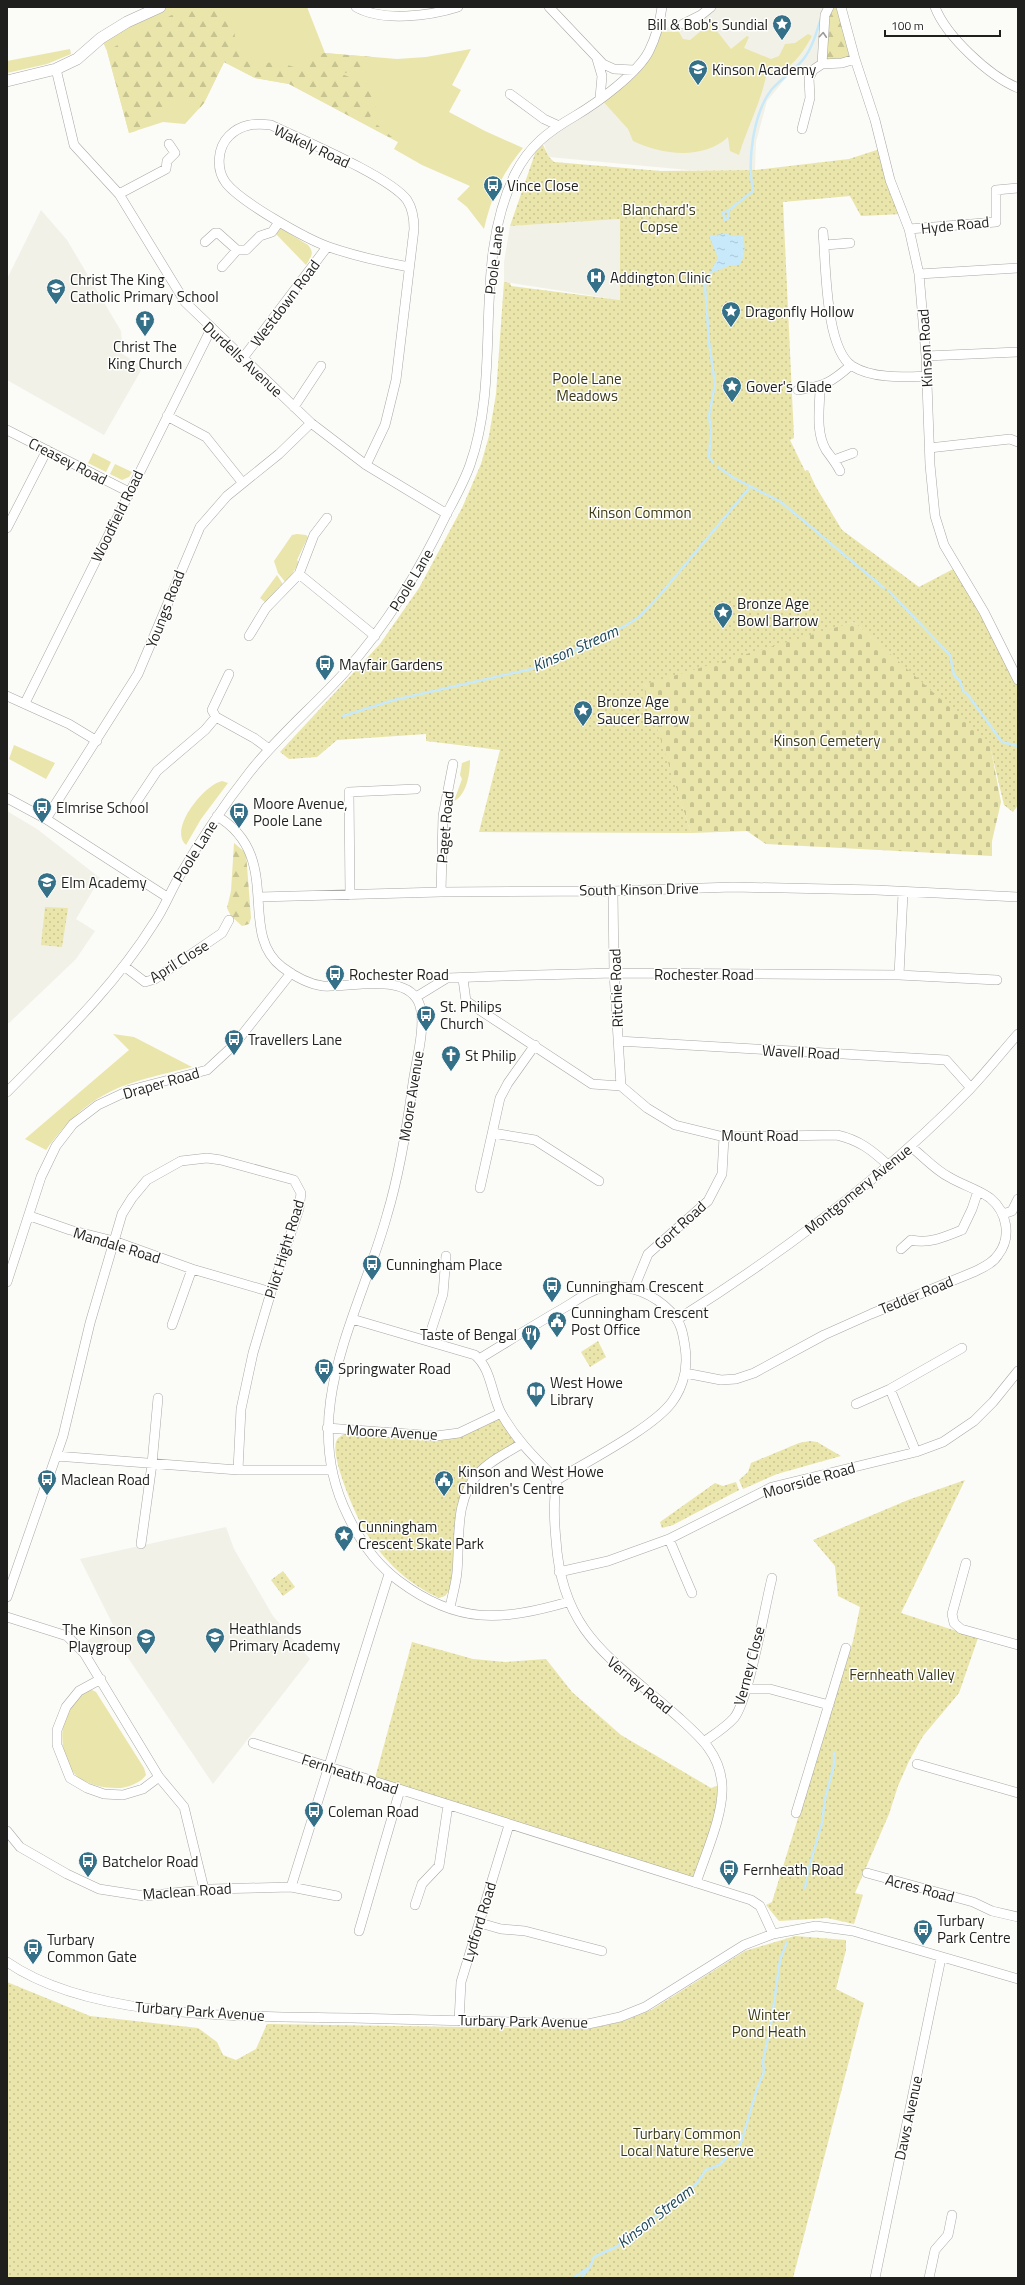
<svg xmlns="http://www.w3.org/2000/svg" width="1025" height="2285" viewBox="0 0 1025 2285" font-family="'Titillium Web',sans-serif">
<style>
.built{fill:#f2f1e7}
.grass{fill:#eae5aa}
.forest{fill:url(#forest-firs)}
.cemetery{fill:url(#cemetery-stones)}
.park{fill:url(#park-dots)}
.water{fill:url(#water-ripples)}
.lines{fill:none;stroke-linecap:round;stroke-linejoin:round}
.stream{stroke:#c7e9f9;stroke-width:2.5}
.minor-casing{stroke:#a8a8a5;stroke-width:10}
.major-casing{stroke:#a8a8a5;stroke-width:12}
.minor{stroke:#fff;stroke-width:9}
.major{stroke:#fff;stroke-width:11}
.oneway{stroke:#9a9a99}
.labels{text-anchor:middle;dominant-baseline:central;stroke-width:3;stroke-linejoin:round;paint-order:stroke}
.poi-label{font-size:15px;fill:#1f1f1d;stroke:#fffffe;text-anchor:start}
.street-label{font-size:15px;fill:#1f1f1d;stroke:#fffffe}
.park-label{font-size:15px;fill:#3c3915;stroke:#fffffe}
.water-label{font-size:16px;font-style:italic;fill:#1e4757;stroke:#fffffe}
</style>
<defs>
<pattern id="forest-firs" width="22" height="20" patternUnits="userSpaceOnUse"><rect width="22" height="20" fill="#eae5aa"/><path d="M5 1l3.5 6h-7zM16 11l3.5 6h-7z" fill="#c8c492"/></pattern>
<pattern id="cemetery-stones" width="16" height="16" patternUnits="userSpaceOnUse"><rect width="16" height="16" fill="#eae5aa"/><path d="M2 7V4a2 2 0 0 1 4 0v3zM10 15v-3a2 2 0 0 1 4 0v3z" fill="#c8c492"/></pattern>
<pattern id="park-dots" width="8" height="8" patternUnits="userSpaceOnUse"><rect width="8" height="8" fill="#eae5aa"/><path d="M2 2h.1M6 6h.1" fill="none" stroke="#c8c492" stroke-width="1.8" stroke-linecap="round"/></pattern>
<pattern id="water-ripples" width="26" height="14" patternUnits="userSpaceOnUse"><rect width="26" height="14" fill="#c7e9f9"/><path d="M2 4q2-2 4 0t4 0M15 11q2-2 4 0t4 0" fill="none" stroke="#aac7d5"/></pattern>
</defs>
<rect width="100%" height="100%" fill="#fbfbf8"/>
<!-- built -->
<path class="built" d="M714,7H829L822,64L804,68L799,66L795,74L790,73L767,101L756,142L755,170H688L549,157L542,139L634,72L660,29L684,25Z
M41,210L67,240L121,331L122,342L118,351L143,367L104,435L7,380V279Z
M620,219V300L504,282V262L510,226Z
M7,811L37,829L100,878L76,919L95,931L76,959L9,1023H7Z
M226,1527L234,1549L273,1616L310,1659L213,1784L114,1637L93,1649L87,1641L113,1625L80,1559Z"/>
<!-- grass -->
<path class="grass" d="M160,7H307L325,53L397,59L426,57L471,49L452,85L461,90L449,112L485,131L523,148C501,175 492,195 484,229L467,207L457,199L470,186L422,165L394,149L398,142L289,84L255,78L224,62L204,103L185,124L163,122L129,133L107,51L101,38Z
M713,21V26L731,49L747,36L749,37L744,48L771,59L779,56L785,44L795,43L808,34L812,36C806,47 795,65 783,69C778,71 772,70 767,71C762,101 748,125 739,155L730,151L728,137C704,160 661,155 633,141L628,129L600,98L624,79L659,32H679L683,39L690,40Z
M70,49L71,54L47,64L7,73V61Z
M279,227L308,245C315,253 311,257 306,265L275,233Z
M93,453L111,462L106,472L88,463Z
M115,464L132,472L129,477L122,480L110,474Z
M297,534L306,535L308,537L297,560L299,563L286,583L278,573L274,561L292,535Z
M277,575L284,586H280L266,603L260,598Z
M14,745L55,763L46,779L9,759Z
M470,760C470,773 467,795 454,801L462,779L460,775L462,763Z
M222,781L228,783L201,819L186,845C168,829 204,785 222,781Z
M113,1034L134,1037L192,1067C122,1084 91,1089 46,1150L25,1139L129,1050Z
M92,1690L96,1692L144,1768L146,1775C141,1783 125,1789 116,1788C103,1788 89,1785 78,1777C53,1757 58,1695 92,1690Z"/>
<!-- forest -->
<path class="forest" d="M186,7H237L231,9L237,51L250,64L278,62L294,67L324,53L372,57L359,69L342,74L366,84L377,99L375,111L369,118L398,142L289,84L255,78L224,62L204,103L199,109L192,102L180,98L153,115L136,131L129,133L107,51Z
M829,7H841L855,59L822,63Z
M234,843L246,853L251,918L249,924L242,926L231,916L227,908L231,891Z"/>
<!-- cemetery -->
<path class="cemetery" d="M854,622L989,739L1001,802L992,841V856L766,844L747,831L691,833L642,685L758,647Z"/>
<!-- park -->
<path class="park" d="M540,139L549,157L554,162L661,171L755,170L849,159L883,148L903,214L861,216L850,196L783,202L794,438L790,440L805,471L808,470L816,487L842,530L919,587L957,567L1018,680V805L1013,812L1004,805L989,742L854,622L643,685L691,833L479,832L500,750L426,741V734L337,740L317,757L289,759L280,752L380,644L419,588L462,508L481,464L489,436L496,394L504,282L510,283L511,286L620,300V219L510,226Z
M45,907L68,908L62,947L41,945Z
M598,1341L606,1357L590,1367L581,1352Z
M501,1413L521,1444L494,1461L469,1488L449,1591L445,1596L439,1598C424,1591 410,1582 398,1571C387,1561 373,1544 365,1531C356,1516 331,1459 336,1442C338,1437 342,1435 347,1433H459Z
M810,1441L817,1442L841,1456L777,1474L743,1489L739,1480L748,1472L751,1463L799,1443Z
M965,1480L901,1613L978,1638L959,1693L923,1736L909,1761L898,1786L889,1814L855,1893L863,1895L854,1924L827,1918L779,1921L766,1905L772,1902L853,1641L860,1607L838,1596L835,1566L813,1540L908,1500Z
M736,1482L739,1490L673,1525L662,1528L660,1522L715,1483L723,1486Z
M283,1571L295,1587L283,1596L271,1580Z
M412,1642L473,1659L505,1662L546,1659L572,1692L621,1735L711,1788L722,1784V1797L696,1883L374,1782Z
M795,1936L846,1940V1950L836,1989L864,2003L793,2278H7V1982L90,2016L198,2028L217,2042L223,2055L236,2060L256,2049L267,2024L588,2029L624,2021L651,2010L745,1951Z"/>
<!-- water -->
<path class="water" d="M728,233L730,236L743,235C745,246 746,257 739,265L729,266L709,274L718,258L709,236Z"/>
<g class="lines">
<!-- stream -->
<path class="stream" d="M725,220L728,218L729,210L753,191C747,161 753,113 772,89C780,80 790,73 799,64C811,53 816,34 821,18
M725,220L723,213L729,210
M710,273L705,285L709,342L715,384L709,416L711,431L709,457L713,462
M718,467L734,478L781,502L884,588
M888,590L950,655L954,675L960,681L963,691L968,695L1002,742L1018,746
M343,716L394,700L540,667L625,626L639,617L659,596L750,487
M805,1888L808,1871L822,1823L825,1799L834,1765V1753
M771,2024L780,1960L787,1942
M573,2278L588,2268
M581,2278L590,2267L594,2257L616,2247L669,2207L697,2183L706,2170L719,2165L741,2143L757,2089L764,2072L763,2061L769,2033"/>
<!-- minor casing -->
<g class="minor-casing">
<path id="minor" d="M356,7C382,22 430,16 458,7
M549,7L603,64L614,69L634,70
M841,7L855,59L875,120L890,180L909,229L919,274L926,356L930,465L935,516L944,545L984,612L1018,680
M935,7C946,36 989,76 1018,88
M683,24L701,15L711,7
M597,59L602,76L600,98
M822,64L825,15L829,7
M56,69L74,145L119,194L185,302L311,423L366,465L447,514
M510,94L544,119L557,125
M802,129L810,98L809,78L813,70L822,64L842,63L855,59
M119,194L166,169L167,161L175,153L169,144
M909,229L996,222V190L1018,188
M823,232C826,264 825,348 852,366C873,379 903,377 927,376
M205,242L215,233H218L237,250
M825,245L850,243
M222,267L237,250H246L260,236L272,232L279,222
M919,274L1018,268
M926,356L1018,352
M243,358L327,247
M820,387C820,406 815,432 826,450C831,457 836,463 840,471
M798,390C824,386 831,383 851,365
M294,407L321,366
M167,416L206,437L242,482
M7,430L129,492
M929,448L1010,439L1018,442
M834,460L853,453
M366,465L385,425L396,380L414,229C414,219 413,209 407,200C389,176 302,140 271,125C255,123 241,124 229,136C217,148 216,170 226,183C241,202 306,239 329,247C355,256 382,262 409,267
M7,528L47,450
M299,574L375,636
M249,636L266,608L299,574L314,535L327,518
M7,696L69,724L97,741
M25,703L211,329
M216,717L254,738L269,749
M7,798L46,819L167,897
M135,804L157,771L205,730L216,717L212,710L229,674
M217,816C285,857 236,932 282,967C294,976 308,984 323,986C349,988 410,971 420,1006C426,1027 416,1061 413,1083C407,1127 400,1172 387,1215C360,1314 296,1413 348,1516C360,1541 376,1564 399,1581C458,1625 501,1621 568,1602
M46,819L138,674L200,527L227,496L279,454L311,423
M613,891L614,973L621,1086
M441,892L443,816L453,764
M350,895L349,792L416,789
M259,897L441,892L613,891L733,887L876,890L1018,897
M124,966L145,982L155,979L222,933L229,920
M899,975L903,893
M463,979L466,1001L592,1084L621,1086L647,1108L675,1125L724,1137L837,1135C859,1140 872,1150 889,1166
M416,997L447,978L502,976L614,973L899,975L997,980
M618,1041L946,1060L971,1088
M7,1092C60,1038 114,987 154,923C164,909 170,892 179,877C200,841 223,806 249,773C277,737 313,707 344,673C388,624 419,571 447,513C455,498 464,482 470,465C503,371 471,265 515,174C529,146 549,131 575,116C597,103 638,73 649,51C656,37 660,22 662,7
M493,1133L535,1140L599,1181
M480,1188L500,1098L508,1083L535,1045
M1003,1214L1012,1211L1018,1199
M30,1216L70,1230L114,1241L192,1269L271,1292
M901,1249L911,1240C929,1244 945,1237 962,1230L972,1209L978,1191
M7,1282L41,1177L56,1146L73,1124L98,1105L130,1090L207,1070L234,1045L291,973
M634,1288L648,1254L708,1201L722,1174L724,1137
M352,1319L475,1355C492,1370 491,1394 501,1413C516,1440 536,1459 557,1480C586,1462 653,1428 672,1402C684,1386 688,1366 685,1347C683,1333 681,1322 671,1312C654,1294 630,1284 605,1287C589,1290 576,1301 562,1309C534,1325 507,1342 479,1359
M678,1319C783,1253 883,1178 970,1089C987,1071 1002,1052 1018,1034
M172,1325L192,1269
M428,1340L443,1294L446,1256
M685,1373L721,1380L736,1379L754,1373L824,1335L871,1314L976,1271C984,1267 993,1263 998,1255C1012,1237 1007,1212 990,1198C978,1189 962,1185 949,1177C935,1170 923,1156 911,1147
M856,1404L890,1389
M327,1428L436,1436L459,1433L501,1413
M916,1452L890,1389L962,1348
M56,1456L238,1470H331
M557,1480C553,1500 554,1520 556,1540C562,1635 613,1659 677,1716C699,1736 720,1753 722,1785C724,1814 705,1855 696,1883
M669,1539L692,1593
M141,1544L152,1464L158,1398
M966,1563L952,1614L954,1623L961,1629L1018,1645
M559,1572L608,1561L669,1539L772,1487L916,1452L943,1442L974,1421L993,1402L1018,1371
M7,1597L63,1436L90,1323L122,1214L132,1198L147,1180L181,1161L207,1158L221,1160L294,1180L301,1193L299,1209L271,1292L253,1353L241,1409L238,1470
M450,1608C452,1596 456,1584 457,1572C460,1540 454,1500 478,1474C489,1461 507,1453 521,1444
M7,1617L67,1636L84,1653L159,1777L184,1807L204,1889
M101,1679L79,1691L66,1707L57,1730V1745L70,1778L87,1788L104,1794L123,1795L143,1789L159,1777
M746,1689H770L829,1705
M705,1741C715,1734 726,1727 734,1718C749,1700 765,1605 772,1578
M253,1743L751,1900L760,1906L773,1934
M917,1764L1018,1793
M796,1813L846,1648
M7,1831L20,1847L67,1874L99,1889L144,1896L211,1889L291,1887L337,1896
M867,1873L973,1902L992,1911L1018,1917
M291,1887L389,1574
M415,1905L422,1884L439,1866L448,1805
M480,1923L501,1929L525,1931L602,1951
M359,1931L400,1790
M7,1962C92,2021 251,2016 352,2018C431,2020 509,2022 588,2024L620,2017L645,2007L744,1945L773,1934L816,1926L853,1931L1018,1979
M459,2021L461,1982L509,1825
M875,2278L941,1958
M929,2278L935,2250L948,2235L952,2215"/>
</g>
<!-- major casing -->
<g class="major-casing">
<path id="major" d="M7,81L56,69L77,59L101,38L127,22L160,7"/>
</g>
<!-- minor -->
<use href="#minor" class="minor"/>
<!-- major -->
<use href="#major" class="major"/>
</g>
<!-- one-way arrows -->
<defs><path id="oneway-chevron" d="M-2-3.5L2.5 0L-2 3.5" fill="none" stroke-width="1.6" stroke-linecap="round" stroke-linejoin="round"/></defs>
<use class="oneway" href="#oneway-chevron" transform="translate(823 35) rotate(-86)"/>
<!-- icons -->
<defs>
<g id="sight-pin" transform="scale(1)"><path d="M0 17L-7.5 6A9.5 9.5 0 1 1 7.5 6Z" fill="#347087" stroke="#fffffe"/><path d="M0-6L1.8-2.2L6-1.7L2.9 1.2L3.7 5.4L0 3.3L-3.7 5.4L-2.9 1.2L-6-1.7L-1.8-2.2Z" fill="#fff"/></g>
<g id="school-pin" transform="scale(1)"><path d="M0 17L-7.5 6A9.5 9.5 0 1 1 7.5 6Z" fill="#347087" stroke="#fffffe"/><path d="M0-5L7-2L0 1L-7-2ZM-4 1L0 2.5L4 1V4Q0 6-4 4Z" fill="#fff"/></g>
<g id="bus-pin" transform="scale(1)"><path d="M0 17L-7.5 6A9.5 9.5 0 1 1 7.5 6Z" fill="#347087" stroke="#fffffe"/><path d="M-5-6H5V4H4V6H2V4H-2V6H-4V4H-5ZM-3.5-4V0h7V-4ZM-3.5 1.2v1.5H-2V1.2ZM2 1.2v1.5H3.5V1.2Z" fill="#fff"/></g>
<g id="hospital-pin" transform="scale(1)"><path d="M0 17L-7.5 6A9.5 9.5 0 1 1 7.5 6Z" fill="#347087" stroke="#fffffe"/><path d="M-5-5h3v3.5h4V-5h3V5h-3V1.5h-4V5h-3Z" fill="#fff"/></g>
<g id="church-pin" transform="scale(1)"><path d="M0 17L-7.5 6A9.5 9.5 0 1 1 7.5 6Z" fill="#347087" stroke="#fffffe"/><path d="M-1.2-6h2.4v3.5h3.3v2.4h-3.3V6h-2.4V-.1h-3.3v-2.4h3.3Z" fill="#fff"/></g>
<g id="civic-pin" transform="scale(1)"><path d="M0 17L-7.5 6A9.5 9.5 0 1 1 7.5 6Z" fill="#347087" stroke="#fffffe"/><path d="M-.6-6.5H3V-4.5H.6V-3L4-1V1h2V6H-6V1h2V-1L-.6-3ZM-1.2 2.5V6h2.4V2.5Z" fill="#fff"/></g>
<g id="restaurant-pin" transform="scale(1)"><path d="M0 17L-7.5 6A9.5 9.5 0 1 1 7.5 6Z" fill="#347087" stroke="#fffffe"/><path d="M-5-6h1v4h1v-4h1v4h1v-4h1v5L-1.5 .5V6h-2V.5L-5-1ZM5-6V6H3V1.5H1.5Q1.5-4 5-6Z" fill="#fff"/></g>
<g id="library-pin" transform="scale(1)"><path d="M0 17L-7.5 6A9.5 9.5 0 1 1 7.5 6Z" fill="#347087" stroke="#fffffe"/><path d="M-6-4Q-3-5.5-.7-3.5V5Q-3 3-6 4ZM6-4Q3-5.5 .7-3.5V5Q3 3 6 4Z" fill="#fff"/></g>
</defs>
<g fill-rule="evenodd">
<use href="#sight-pin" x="782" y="24"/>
<use href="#school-pin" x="698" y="69"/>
<use href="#bus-pin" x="493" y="185"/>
<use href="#hospital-pin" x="596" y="277"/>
<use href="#school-pin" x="56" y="288"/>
<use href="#sight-pin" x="731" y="311"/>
<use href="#church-pin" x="145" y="320"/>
<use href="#sight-pin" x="732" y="386"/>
<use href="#sight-pin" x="723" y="612"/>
<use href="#bus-pin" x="325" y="664"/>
<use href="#sight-pin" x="583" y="710"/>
<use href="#bus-pin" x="42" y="807"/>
<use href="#bus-pin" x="239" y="812"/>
<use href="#school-pin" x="47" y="882"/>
<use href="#bus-pin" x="335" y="974"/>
<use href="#bus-pin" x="426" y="1015"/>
<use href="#bus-pin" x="234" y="1039"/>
<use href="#church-pin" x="451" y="1055"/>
<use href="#bus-pin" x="372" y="1264"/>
<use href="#bus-pin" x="552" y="1286"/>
<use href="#civic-pin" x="557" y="1321"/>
<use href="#restaurant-pin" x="531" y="1334"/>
<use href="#bus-pin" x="324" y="1368"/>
<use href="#library-pin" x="536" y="1391"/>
<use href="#bus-pin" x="47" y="1479"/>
<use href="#civic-pin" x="444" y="1480"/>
<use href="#sight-pin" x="344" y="1535"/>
<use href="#school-pin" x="215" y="1637"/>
<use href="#school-pin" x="146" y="1638"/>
<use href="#bus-pin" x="314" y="1811"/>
<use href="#bus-pin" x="88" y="1861"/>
<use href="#bus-pin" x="729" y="1869"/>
<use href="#bus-pin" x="923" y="1929"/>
<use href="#bus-pin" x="33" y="1948"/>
</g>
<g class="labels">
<!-- poi labels -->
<g class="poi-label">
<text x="768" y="24" text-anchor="end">Bill &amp; Bob's Sundial</text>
<text x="712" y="69">Kinson Academy</text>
<text x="507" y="185">Vince Close</text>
<text x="610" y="277">Addington Clinic</text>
<text x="70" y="279">Christ The King<tspan x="70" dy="17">Catholic Primary School</tspan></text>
<text x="745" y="311">Dragonfly Hollow</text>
<text x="145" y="346" text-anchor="middle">Christ The<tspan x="145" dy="17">King Church</tspan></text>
<text x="746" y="386">Gover's Glade</text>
<text x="737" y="603">Bronze Age<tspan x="737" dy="17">Bowl Barrow</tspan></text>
<text x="339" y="664">Mayfair Gardens</text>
<text x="597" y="701">Bronze Age<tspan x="597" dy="17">Saucer Barrow</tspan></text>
<text x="253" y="803">Moore Avenue,<tspan x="253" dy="17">Poole Lane</tspan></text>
<text x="56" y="807">Elmrise School</text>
<text x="61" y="882">Elm Academy</text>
<text x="349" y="974">Rochester Road</text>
<text x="440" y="1006">St. Philips<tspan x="440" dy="17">Church</tspan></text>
<text x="248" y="1039">Travellers Lane</text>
<text x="465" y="1055">St Philip</text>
<text x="386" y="1264">Cunningham Place</text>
<text x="566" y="1286">Cunningham Crescent</text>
<text x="571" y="1312">Cunningham Crescent<tspan x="571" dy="17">Post Office</tspan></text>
<text x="517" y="1334" text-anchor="end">Taste of Bengal</text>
<text x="338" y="1368">Springwater Road</text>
<text x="550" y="1382">West Howe<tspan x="550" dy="17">Library</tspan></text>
<text x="458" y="1471">Kinson and West Howe<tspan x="458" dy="17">Children's Centre</tspan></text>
<text x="61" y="1479">Maclean Road</text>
<text x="358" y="1526">Cunningham<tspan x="358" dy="17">Crescent Skate Park</tspan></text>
<text x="229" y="1628">Heathlands<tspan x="229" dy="17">Primary Academy</tspan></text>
<text x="132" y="1629" text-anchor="end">The Kinson<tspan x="132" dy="17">Playgroup</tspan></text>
<text x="328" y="1811">Coleman Road</text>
<text x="102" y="1861">Batchelor Road</text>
<text x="743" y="1869">Fernheath Road</text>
<text x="937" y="1920">Turbary<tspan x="937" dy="17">Park Centre</tspan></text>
<text x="47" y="1939">Turbary<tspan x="47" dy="17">Common Gate</tspan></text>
</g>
<!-- street labels -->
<g class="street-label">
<text transform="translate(312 146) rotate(25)">Wakely Road</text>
<text transform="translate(955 225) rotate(-6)">Hyde Road</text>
<text transform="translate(494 260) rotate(-83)">Poole Lane</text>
<text transform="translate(285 303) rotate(-53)">Westdown Road</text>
<text transform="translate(925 348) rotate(-93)">Kinson Road</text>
<text transform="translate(243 359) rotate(43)">Durdells Avenue</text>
<text transform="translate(68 461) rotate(27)">Creasey Road</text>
<text transform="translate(117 516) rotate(-64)">Woodfield Road</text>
<text transform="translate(411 580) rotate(-59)">Poole Lane</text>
<text transform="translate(165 609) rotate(-69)">Youngs Road</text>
<text transform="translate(445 827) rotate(-85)">Paget Road</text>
<text transform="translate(195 851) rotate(-58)">Poole Lane</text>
<text transform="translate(639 889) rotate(-1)">South Kinson Drive</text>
<text transform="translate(179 961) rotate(-32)">April Close</text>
<text x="704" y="974">Rochester Road</text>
<text transform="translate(616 988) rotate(-92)">Ritchie Road</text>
<text transform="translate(801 1052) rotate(3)">Wavell Road</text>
<text transform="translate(161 1083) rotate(-16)">Draper Road</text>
<text transform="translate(411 1096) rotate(-81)">Moore Avenue</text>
<text x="760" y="1135">Mount Road</text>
<text transform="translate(858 1189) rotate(-39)">Montgomery Avenue</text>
<text transform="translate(680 1225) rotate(-42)">Gort Road</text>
<text transform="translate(117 1245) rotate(17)">Mandale Road</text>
<text transform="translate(284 1249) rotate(-73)">Pilot Hight Road</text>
<text transform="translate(916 1295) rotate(-22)">Tedder Road</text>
<text transform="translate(392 1432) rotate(3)">Moore Avenue</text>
<text transform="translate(809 1480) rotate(-16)">Moorside Road</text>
<text transform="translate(749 1666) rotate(-75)">Verney Close</text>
<text transform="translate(640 1685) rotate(40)">Verney Road</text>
<text transform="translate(350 1774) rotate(18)">Fernheath Road</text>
<text transform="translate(920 1888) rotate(15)">Acres Road</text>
<text transform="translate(187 1891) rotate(-4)">Maclean Road</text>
<text transform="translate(479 1922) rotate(-73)">Lydford Road</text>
<text transform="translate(200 2011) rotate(4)">Turbary Park Avenue</text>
<text transform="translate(523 2021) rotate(1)">Turbary Park Avenue</text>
<text transform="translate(908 2118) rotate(-78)">Daws Avenue</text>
</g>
<!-- park labels -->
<g class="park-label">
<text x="659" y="209">Blanchard's<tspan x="659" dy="17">Copse</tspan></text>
<text x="587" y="378">Poole Lane<tspan x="587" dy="17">Meadows</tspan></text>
<text x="640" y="512">Kinson Common</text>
<text x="827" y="740">Kinson Cemetery</text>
<text x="902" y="1674">Fernheath Valley</text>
<text x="769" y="2014">Winter<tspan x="769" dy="17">Pond Heath</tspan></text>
<text x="687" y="2133">Turbary Common<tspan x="687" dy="17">Local Nature Reserve</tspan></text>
</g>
<!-- water labels -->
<g class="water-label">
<text transform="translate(575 648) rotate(-24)">Kinson Stream</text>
<text transform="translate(655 2216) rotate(-38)">Kinson Stream</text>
</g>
</g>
<!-- border -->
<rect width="1025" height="2285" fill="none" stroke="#1f1f1d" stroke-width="16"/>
<!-- scale -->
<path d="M885 30v6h115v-6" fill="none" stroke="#1f1f1d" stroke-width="2"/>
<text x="891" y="30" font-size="12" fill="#1f1f1d" stroke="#fffffe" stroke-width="3" paint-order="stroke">100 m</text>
</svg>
